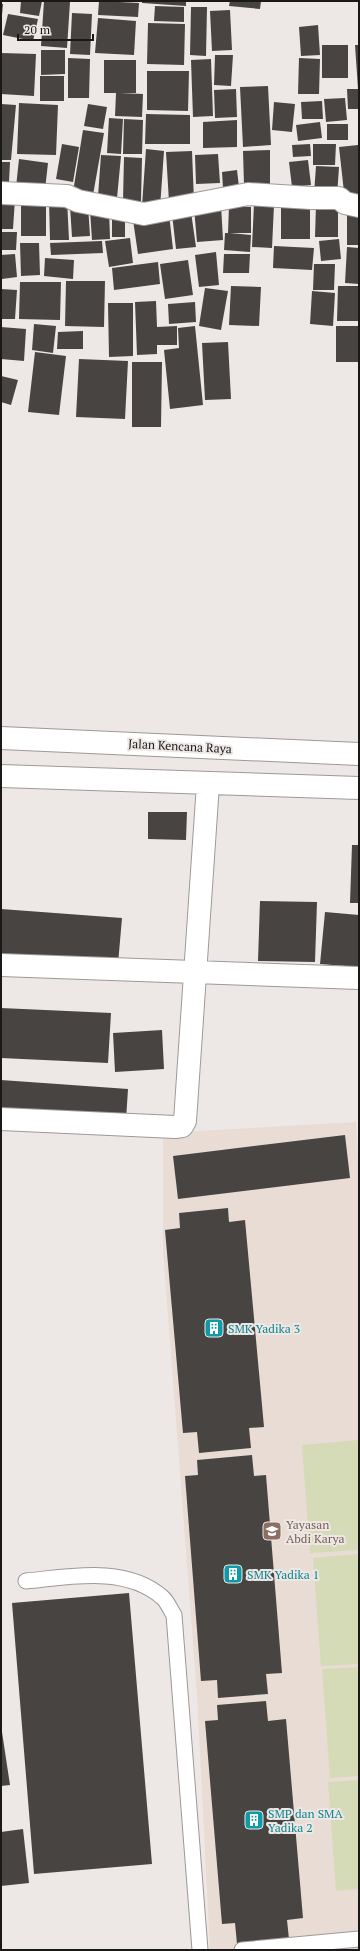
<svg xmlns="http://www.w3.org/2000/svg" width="360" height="1951" viewBox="0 0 360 1951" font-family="'PT Serif',serif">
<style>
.built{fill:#e8dcd5}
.green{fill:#d5dab7}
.building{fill:#484442}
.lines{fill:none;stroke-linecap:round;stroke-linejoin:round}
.service-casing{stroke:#9e9996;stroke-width:17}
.minor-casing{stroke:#9e9996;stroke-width:24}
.service{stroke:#fff;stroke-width:15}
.minor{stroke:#fff;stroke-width:22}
.labels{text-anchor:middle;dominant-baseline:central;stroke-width:4;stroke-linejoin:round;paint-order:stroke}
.street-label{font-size:12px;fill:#1a1918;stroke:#ede8e5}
.culture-label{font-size:12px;fill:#0d838f;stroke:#ede8e5;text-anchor:start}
.education-label{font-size:12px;fill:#785e54;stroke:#ede8e5;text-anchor:start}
</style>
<rect width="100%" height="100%" fill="#ede8e5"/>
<!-- built -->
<path class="built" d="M356,1122L359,1172V1950H210L197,1695L163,1250V1133Z"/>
<!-- green -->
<path class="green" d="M359,1440V1550L310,1553L302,1445Z
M359,1554V1664L321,1666L313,1558Z
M359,1667V1776L330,1778L322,1669Z
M359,1780V1889L336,1891L328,1782Z"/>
<!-- building -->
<path class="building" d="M21,1H42L39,16L20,13Z
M44,1L70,2L67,48L41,46Z
M99,1L139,3L138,17L98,15Z
M142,1H186V6L142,3Z
M230,1H261L260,9L229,6Z
M1,4H3L2,15H1Z
M155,6L184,7V22L154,21Z
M191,7H207L206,56L190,55Z
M230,10L232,50L212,51L210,11Z
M72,13L92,14L90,55L70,54Z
M8,14L38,19L33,41L3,35Z
M98,18L136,21L134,55L95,53Z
M148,23L185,24L184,65L147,64Z
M318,25L320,55L301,56L299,27Z
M322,45H348V78H322Z
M355,45H359V109H348L347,89H358Z
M41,50H65V74L41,75Z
M1,53L36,54L34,96L1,94Z
M215,55H233L231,86L214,85Z
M68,58L90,59L89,98H68Z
M299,58L320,59L319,94H298Z
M211,59L213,116L193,117L191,60Z
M104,60H136V93H120L143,94L142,117L115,116L116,93H104Z
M147,71H189L188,111L147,110Z
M40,76H64V101H40Z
M268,86L271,145L243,147L240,87Z
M236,89L237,117L215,118L214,90Z
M345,98L347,120L326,122L324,99Z
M322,101L323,119H302L301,102Z
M274,102L295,104L292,132L272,130Z
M19,103L58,105L56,155L17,154Z
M1,104L16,105L11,160H1Z
M88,104L107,107L103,129L84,126Z
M146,114L190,115V144H145Z
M109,118L123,119L121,154L107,153Z
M124,119L143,120L142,154H123Z
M237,120V147L203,148V122Z
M320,122L322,138L298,141L296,125Z
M327,124H348V140H327Z
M83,130L104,133L93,195L73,192Z
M62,144L79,147L73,182L56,179Z
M310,144L311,156L293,157L292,145Z
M313,144H336L335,165H313Z
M358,145L359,200L345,201L339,147Z
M146,149L164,151L160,208L142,206Z
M270,150V184L244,185L243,151Z
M192,151L194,201L169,202L166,152Z
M218,154L220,183L196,184L195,155Z
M101,155L121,156L117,198L98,196Z
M124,157L142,158L141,201H123Z
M19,159L48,163L45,190L16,187Z
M308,160L311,185L292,187L289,162Z
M1,162H10L9,182H1Z
M316,166L339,167L337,196L314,194Z
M237,170L239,187L223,188L222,172Z
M1,198L15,199L13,229H1Z
M67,199L69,240H50L49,200Z
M21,200H46V236H21Z
M254,204L274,205L272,248L252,247Z
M316,204L338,205V237H315Z
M88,205L90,236L72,237L70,206Z
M221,205L223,240L197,242L194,208Z
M229,206L251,207V233H230L251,235L250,252L224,250L225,233H228Z
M281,207H310V239H281Z
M109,209L110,239L92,240L90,210Z
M191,212L196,247L176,249L172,214Z
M347,212H359V245H347Z
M112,214H125V237H112Z
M169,214L173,249L138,254L133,220Z
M1,232H17L16,250H1Z
M130,238L133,263L109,267L105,241Z
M339,239L341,259L321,261L319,241Z
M102,241L103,253L51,255L50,243Z
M20,243H39L40,275L21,276Z
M274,246L314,248L312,270L273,268Z
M347,247L359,248V284L345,283Z
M216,252L219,285L199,287L195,255Z
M15,254L17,277L2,279L1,255Z
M224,254H250L249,273H223Z
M45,258L74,260L73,279L44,276Z
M188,260L193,295L165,299L160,264Z
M158,262L160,284L114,290L112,268Z
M314,264H335L334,290H313Z
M66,281H105L104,327L65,326Z
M20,282H61L60,320L19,319Z
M231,286L261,287L259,326L229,325Z
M338,286H359V321H337Z
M205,288L228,291L221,330L199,326Z
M1,289L17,290L15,319H1Z
M312,291L335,293L333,326L310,324Z
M156,301L157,327L177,326V345H157V354L137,355L135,302Z
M195,302L196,322L169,324L168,304Z
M108,303H133V356L109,357Z
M34,324L56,326L53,353L32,350Z
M195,326L203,405L170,409L164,350L179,348L178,328Z
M336,326H359V362H336Z
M1,327L26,329L24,361L1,359Z
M83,331V349H57L58,332Z
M228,342L231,399L205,400L202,343Z
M35,352L66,356L59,415L28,412Z
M79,359L128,361L125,419L76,417Z
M132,362H162L161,427H132Z
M1,376L18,380L11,405L1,402Z
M148,812H187L186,840L148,839Z
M352,845H359V903H350Z
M260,901L317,902L315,962L258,961Z
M1,909L122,918L118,964L1,955Z
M325,912L359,915V967L320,964Z
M1,1008L111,1013L108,1063L1,1058Z
M162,1030L164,1069L115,1072L113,1033Z
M1,1080L128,1089L126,1120L1,1112Z
M345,1135L350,1178L178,1199L173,1156Z
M228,1208L229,1222L245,1220L264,1427L249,1428L251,1448L199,1453L197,1432L183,1433L165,1230L180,1228L179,1213Z
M252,1455L254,1476L266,1475L282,1673L266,1674L268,1694L218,1698L217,1680L201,1681L185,1476L198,1475L197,1460Z
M129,1593L152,1864L34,1874L12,1603Z
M266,1701L268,1721L286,1719L303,1918L287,1920L289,1939L237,1944L235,1923L222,1924L205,1721L218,1720L217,1705Z
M1,1732H2L10,1785L1,1786Z
M23,1829L29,1883L1,1886V1832Z"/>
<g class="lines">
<!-- service casing -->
<g class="service-casing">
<path id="service" d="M26,1581C69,1577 125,1565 162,1597C167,1601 170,1609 174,1615L200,1950
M242,1950L359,1939"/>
</g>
<!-- minor casing -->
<g class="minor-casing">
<path id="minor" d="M1,193L67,196L78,201L144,214L248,194L311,198H339L345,203L359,206
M1,738L359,754
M1,776L359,788
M1,965L359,978
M1,1119L175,1127L182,1126L185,1121L208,784"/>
</g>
<!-- service -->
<use href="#service" class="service"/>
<!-- minor -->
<use href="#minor" class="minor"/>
</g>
<!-- icons -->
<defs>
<g id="building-square" transform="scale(1)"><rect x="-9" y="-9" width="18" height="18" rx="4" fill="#0f9aa8" stroke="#ede8e5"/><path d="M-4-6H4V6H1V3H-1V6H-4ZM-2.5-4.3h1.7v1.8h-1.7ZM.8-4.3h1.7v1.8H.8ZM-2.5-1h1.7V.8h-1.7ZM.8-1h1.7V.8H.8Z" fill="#fff"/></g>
<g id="school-square" transform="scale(1)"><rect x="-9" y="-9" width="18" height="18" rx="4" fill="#8d6e63" stroke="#ede8e5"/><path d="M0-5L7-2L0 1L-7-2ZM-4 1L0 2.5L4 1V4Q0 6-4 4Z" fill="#fff"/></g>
</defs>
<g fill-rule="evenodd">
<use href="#building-square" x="214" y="1328"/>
<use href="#school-square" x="272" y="1531"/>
<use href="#building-square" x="233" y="1574"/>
<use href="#building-square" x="254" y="1820"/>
</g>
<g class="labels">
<!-- street labels -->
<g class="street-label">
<text transform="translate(180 746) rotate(3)">Jalan Kencana Raya</text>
</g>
<!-- culture labels -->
<g class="culture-label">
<text x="228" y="1328">SMK Yadika 3</text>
<text x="247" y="1574">SMK Yadika 1</text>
<text x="268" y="1813">SMP dan SMA<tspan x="268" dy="14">Yadika 2</tspan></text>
</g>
<!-- education labels -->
<g class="education-label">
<text x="286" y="1524">Yayasan<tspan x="286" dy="14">Abdi Karya</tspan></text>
</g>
</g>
<!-- border -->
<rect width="360" height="1951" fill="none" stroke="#1a1918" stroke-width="4"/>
<!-- scale -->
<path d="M18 34v6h75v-6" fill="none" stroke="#1a1918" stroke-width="2"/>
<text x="24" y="34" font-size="12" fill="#1a1918" stroke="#ede8e5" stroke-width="3" paint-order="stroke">20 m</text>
</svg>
